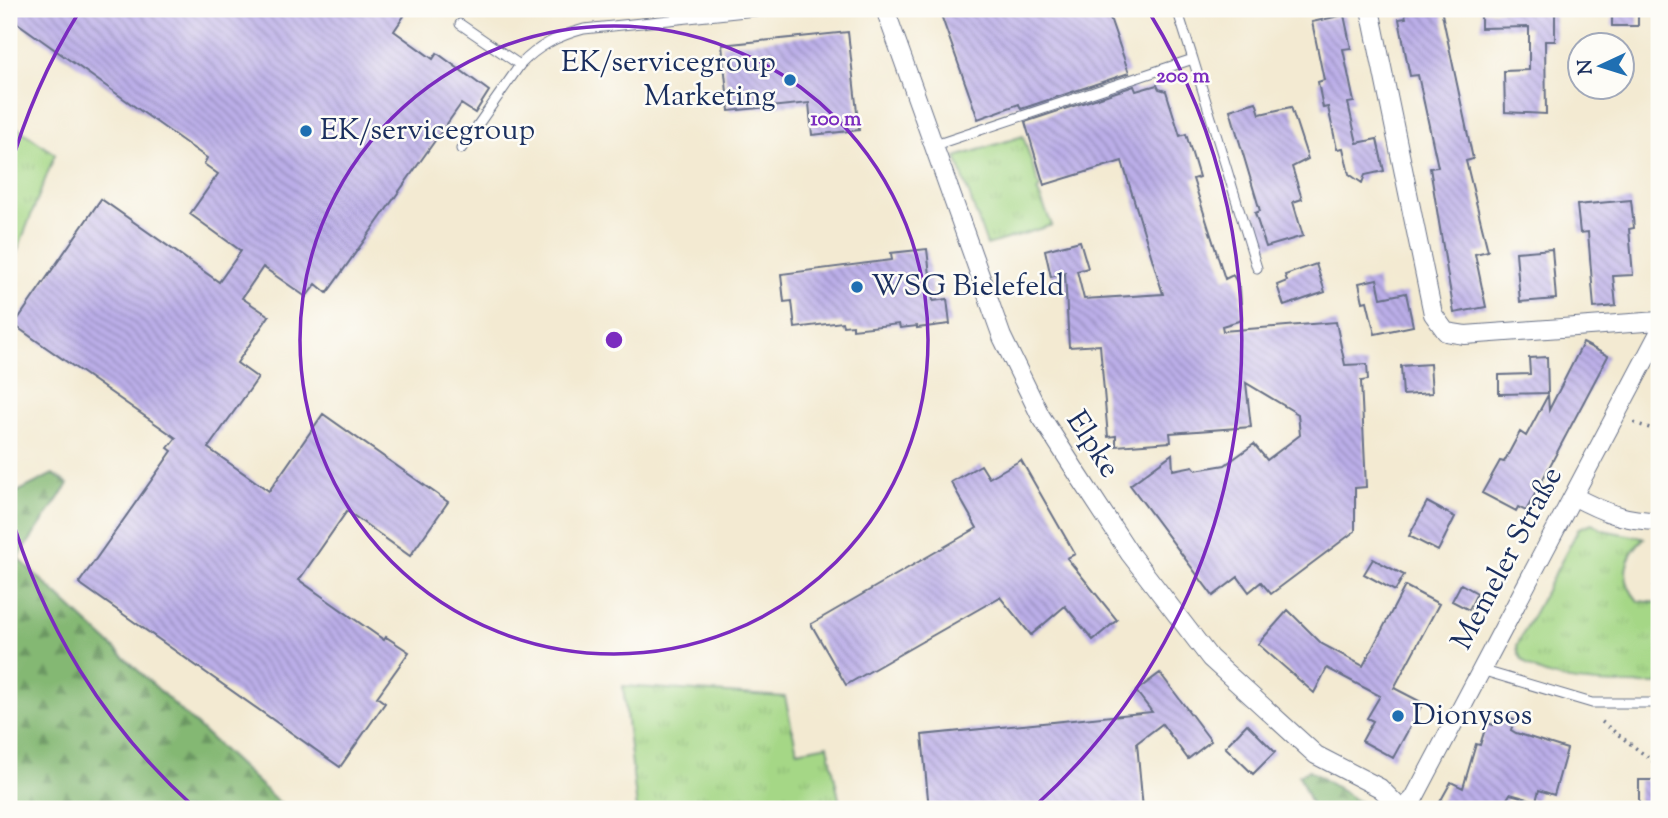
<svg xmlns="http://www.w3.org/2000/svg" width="1668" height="818" viewBox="0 0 1668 818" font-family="'Sorts Mill Goudy',serif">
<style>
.grass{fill:url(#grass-tufts);stroke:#608372;stroke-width:2}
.forest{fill:url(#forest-firs);stroke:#507468;stroke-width:2}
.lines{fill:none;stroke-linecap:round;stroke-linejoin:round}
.stream{stroke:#4eb1cd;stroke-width:6}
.building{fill:url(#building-back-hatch)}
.lane-casing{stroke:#677087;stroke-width:11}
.street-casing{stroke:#677087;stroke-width:20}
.path{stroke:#677087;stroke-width:3.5;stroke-dasharray:2 5;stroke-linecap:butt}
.lane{stroke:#fff;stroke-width:9}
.street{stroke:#fff;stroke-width:18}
.ring{fill:none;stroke:#7b2cbf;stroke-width:3.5}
.poi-dot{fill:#1f6fb2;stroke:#fdfcf7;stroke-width:2.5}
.labels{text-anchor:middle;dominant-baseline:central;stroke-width:5;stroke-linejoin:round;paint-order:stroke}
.poi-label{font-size:30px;fill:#1b2f5e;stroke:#fdfcf7;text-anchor:start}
.street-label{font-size:30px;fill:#1b2f5e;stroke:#fdfcf7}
.centre{fill:#7b2cbf;stroke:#fdfcf7;stroke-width:3.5}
.ring-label{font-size:21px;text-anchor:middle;font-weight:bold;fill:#7b2cbf;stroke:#fdfcf7;stroke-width:5;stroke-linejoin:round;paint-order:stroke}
</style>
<defs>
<pattern id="grass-tufts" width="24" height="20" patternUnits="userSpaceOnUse" patternTransform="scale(1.75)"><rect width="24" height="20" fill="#a5d786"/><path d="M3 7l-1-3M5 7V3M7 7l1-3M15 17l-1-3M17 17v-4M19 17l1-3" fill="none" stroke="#8db976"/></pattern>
<pattern id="forest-firs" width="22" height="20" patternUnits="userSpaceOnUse" patternTransform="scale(1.75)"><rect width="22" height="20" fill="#84b873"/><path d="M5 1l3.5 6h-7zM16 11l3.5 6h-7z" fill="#6b9662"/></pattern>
<pattern id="building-back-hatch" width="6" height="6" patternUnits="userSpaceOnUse" patternTransform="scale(1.75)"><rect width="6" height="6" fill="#bbaee8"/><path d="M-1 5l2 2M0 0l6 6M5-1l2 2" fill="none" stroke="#978ebf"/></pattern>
</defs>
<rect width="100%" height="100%" fill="#fdfcf7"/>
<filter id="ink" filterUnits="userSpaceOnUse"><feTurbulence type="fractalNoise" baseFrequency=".0143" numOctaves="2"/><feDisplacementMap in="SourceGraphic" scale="14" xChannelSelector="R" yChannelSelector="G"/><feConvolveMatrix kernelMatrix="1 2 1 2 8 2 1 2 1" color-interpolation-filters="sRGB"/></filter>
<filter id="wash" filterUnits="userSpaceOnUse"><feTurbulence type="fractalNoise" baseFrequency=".00686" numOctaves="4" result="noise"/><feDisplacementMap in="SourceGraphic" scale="28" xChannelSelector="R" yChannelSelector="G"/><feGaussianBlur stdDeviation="1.57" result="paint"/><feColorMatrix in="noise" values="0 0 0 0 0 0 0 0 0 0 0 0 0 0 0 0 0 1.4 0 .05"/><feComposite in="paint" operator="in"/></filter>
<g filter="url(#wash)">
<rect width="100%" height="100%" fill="#f3ead2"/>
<!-- grass -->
<path class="grass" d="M9,122L55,154L16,254L9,250Z
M1023,136L1040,188L1037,190L1052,225L987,245L956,157Z
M1592,523L1603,530L1644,538C1624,557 1619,579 1638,601L1659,603V684C1627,684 1518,689 1517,645L1579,528Z
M623,686L785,697L797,751L828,745L841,809H637Z"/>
<!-- forest -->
<path class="forest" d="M53,474L68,484L18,558L286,809H9V496Z
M1309,770L1370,809H1313L1299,775Z"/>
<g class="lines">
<!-- stream -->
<path class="stream" d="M9,757V758"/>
</g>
<g id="blocks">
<!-- building -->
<path class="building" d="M9,9H394L404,16L394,31L433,59L437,53L489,91L475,113L461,104L327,293L316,284L306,297L263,267L242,298L269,316L237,363L258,378L208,448L269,491L323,414L448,502L410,556L347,511L299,580L384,640L386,637L409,652L377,697L385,703L340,767L79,583L172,451L168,448L176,438L14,325L101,199L219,282L241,251L190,214L218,174L204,164L207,158L9,17Z
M960,9H1107L1129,73L1021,109L1019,104L978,119L941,15Z
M1404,9H1441L1473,159L1466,161L1488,251L1475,254L1486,307L1454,313L1430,168L1438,167L1418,75L1410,76L1405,51L1399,19L1406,18Z
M1555,9V41H1545L1546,114L1505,112L1504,71L1529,70V27L1481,28V11Z
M1612,9H1638V26H1612Z
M1344,15L1351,48L1343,49L1354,102L1348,103L1357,143L1377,139L1384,171L1365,175L1362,183L1349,174L1343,148L1337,149L1328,107L1323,108L1318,82L1324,80L1312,22Z
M848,32L859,130L812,135L809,103L729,111L722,45Z
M1157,85L1159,89L1166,91L1180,136L1186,134L1199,177L1193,179L1225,279L1233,275L1240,288L1242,320L1222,326L1223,331L1336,322L1345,365L1367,364L1368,380L1361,381L1366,487L1355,488V531L1271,594L1261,582L1249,592L1238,577L1213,596L1130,485L1172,454L1173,470L1193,466L1196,470L1225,465L1254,444L1267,460L1300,435L1298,414L1246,383L1251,427L1170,433L1171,442L1116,446V436L1108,437L1100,345L1069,347L1065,273L1051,277L1045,250L1080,241L1088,268L1077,271L1084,299L1163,294L1122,161L1044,185L1025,122L1134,86L1136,91Z
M1256,102L1260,114L1291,107L1308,159L1292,167L1302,199L1293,202L1303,236L1266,247L1255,213L1260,211L1230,110Z
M1631,200L1634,228L1629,229L1633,275L1613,276L1616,306L1594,308L1588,232L1580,233L1577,205Z
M927,249L933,301L947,299L950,324L917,328V326L900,328L899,324L853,329V325L843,326L842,322L795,328L792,301L784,302L781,274L892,260L891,253Z
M1552,249L1556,299L1520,302L1516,252Z
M1316,264L1325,292L1284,306L1277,285L1287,281L1285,275Z
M1377,279L1381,298L1406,293L1413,326L1375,334L1367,301L1363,302L1359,283Z
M1583,343L1608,356L1526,511L1518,507L1516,511L1482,493L1500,461L1504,462L1520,432L1526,436L1548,395L1549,410Z
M1547,357L1548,393L1499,394V375L1530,374L1529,358Z
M1430,364L1432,393L1403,395L1401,366Z
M1021,460L1075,554L1067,558L1117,620L1093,640L1065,606L1031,635L1000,597L846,685L811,624L977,528L951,482L981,465L989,478Z
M1427,502L1455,517L1438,551L1409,536Z
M1373,559L1404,575L1395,591L1364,574Z
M1461,584L1477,593L1469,610L1452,601Z
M1405,586L1439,604L1394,688L1423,703L1393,758L1362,741L1373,721L1367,718L1380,696L1327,668L1314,693L1258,644L1288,610L1322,644L1363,666Z
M1160,673L1211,741L1188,759L1162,724L1137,743L1143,809H929L922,735L1152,712L1136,691Z
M1496,715L1514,720L1511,730L1516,733L1567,749L1554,795L1539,790L1536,801L1510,794L1501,809H1436L1451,782L1463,788L1476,744L1480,745L1487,723L1493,725Z
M1247,724L1275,752L1253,774L1225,747Z
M1639,780H1659V809H1639Z"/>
</g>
</g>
<g filter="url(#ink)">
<use href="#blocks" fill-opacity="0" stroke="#677087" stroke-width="2"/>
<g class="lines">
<!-- lane casing -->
<g class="lane-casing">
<path id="lane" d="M1177,9L1193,59
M460,24L520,65
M932,146L1193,59L1257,268
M461,149L520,65C538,46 558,36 584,29L774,9
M1481,670L1592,703H1659"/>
</g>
<!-- street casing -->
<g class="street-casing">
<path id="street" d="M885,9L1002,337L1040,415L1077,473L1130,554L1210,658L1316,755L1380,788L1401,809
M1370,9L1433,314L1446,332L1465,335L1659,321
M1573,496C1603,512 1625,521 1659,521
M1403,809L1414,798L1659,333"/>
</g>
<!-- path -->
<path class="path" d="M1634,423L1659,431
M1652,585L1659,590
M1602,722L1659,766"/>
<!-- lane -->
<use href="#lane" class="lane"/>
<!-- street -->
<use href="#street" class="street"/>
</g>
</g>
<!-- distance rings -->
<g class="ring">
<circle cx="614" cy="340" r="314"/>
<path d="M194 807A628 628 0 0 1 9 508M9 172A628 628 0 0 1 79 12M1149 12A628 628 0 0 1 1034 807"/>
</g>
<!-- markers -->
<g class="poi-dot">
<circle cx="790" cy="80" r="7"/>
<circle cx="306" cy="131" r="7"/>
<circle cx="857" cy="287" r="7"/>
<circle cx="1398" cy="716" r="7"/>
</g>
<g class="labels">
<!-- poi labels -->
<g class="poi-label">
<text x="776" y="63" text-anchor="end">EK/servicegroup<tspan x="776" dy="34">Marketing</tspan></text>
<text x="320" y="131">EK/servicegroup</text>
<text x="871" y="287">WSG Bielefeld</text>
<text x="1412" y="716">Dionysos</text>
</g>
<!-- street labels -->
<g class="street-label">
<text transform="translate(1092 445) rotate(57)">Elpke</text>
<text transform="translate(1508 559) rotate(-62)">Memeler Straße</text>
</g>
</g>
<circle cx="614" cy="340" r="10" class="centre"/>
<g class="ring-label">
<text x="1183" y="82">200 m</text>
<text x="836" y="125">100 m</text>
</g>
<!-- margin -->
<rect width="1668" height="818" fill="none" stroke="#fdfcf7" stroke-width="35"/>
<!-- north arrow -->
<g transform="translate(1601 66) rotate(266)"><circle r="33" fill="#fdfcf7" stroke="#a3aaba" stroke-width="2"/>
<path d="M0-5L12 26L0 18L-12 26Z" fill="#1f6fb2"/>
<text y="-10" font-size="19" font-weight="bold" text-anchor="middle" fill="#1b2f5e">N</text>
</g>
</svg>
